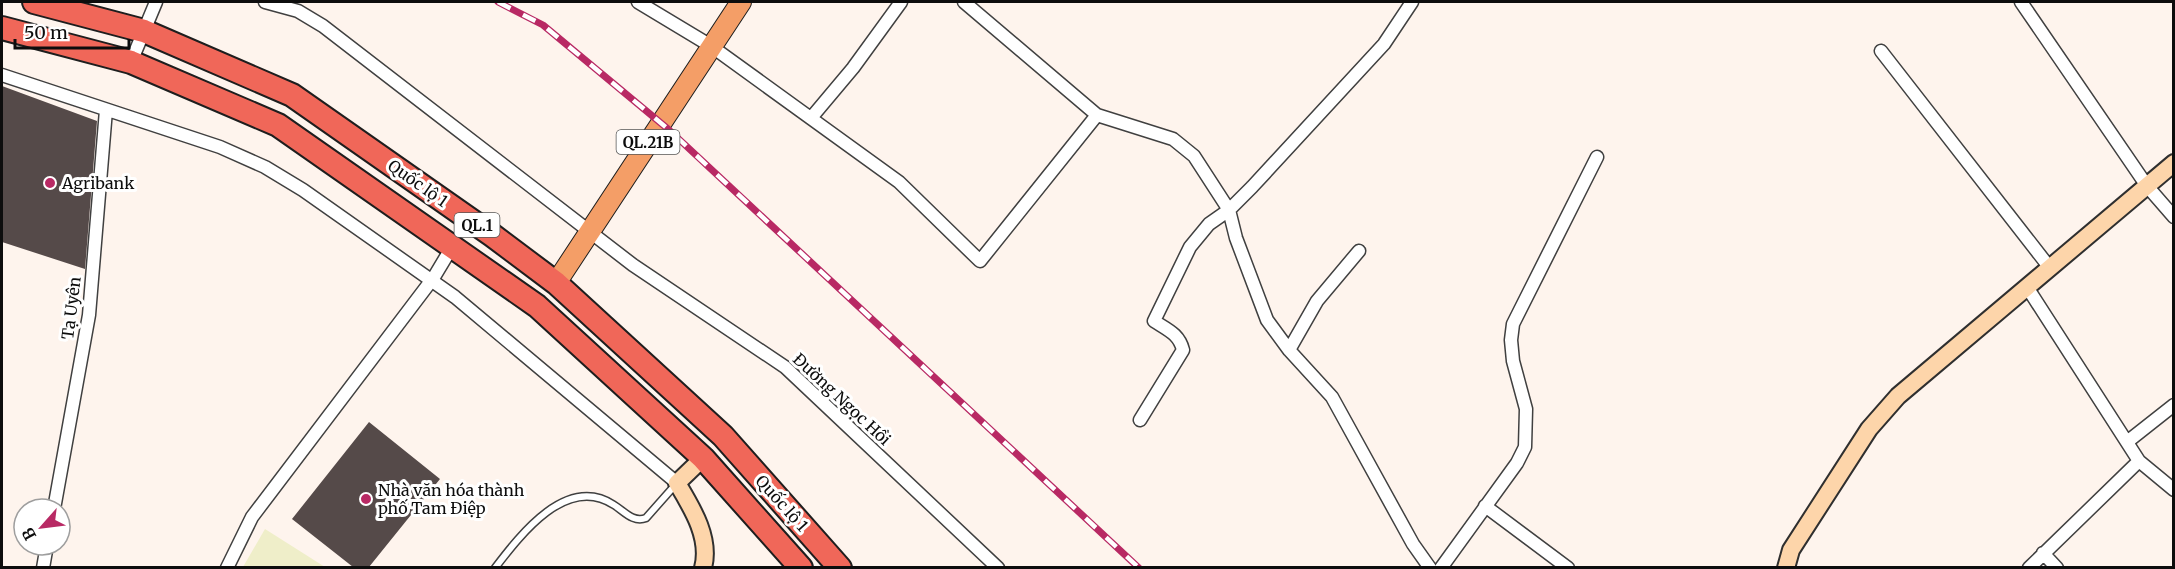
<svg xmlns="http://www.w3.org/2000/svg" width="2175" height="569" viewBox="0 0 2175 569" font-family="Merriweather,serif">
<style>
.pitch{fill:#efeec9}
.building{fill:#554a49}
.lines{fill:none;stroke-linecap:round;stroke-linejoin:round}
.lane-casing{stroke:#404040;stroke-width:9}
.street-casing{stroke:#404040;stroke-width:15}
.secondary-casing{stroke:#2f2f2f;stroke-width:20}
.primary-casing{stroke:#1e1e1e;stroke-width:22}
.highway-casing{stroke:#1e1e1e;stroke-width:26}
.lane{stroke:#fff;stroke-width:6}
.street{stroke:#fff;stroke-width:12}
.secondary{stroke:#fdd5aa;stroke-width:16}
.primary{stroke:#f49e67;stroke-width:20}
.highway{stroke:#f06759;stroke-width:22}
.rail-casing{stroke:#b82964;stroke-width:7}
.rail{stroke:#fff;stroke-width:4.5;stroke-dasharray:14;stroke-linecap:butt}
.poi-dot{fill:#b82964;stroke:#fff;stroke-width:2}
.labels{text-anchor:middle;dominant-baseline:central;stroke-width:6;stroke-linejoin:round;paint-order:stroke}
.shield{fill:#fff;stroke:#565656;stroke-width:1.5}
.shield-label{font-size:15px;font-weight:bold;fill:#0d0d0d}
.poi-label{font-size:16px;fill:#0d0d0d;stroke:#fff;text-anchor:start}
.street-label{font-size:16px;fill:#0d0d0d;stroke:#fff}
</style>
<rect width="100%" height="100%" fill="#fef4ed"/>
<!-- pitch -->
<path class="pitch" d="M265,529L325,567H243Z"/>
<!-- building -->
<path class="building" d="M2,86L97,121L85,269L2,242Z
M369,422L440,479L369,567H353L292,519Z"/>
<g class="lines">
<!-- lane casing -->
<g class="lane-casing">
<path id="lane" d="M495,568C521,534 567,474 614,505C624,511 633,523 646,518L677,483"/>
</g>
<!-- street casing -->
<g class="street-casing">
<path id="street" d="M265,2L298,11L323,26L633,265L785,367L998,568
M638,2L711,46L899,182L980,261L1097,115
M964,2L1097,115L1173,139L1194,156L1229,210L1236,238L1267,320L1289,350L1332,397L1413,544L1430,568
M2021,2L2147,186L2174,217
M1881,51L2050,268
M131,62L156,2
M2,75L220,147L265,167L303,190L455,297L677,483
M811,118L853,68L901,2
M2027,287L2139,461
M1289,350L1317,301L1359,251
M1140,420L1183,350C1179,334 1168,330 1154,321L1190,247L1209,224L1229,210L1252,187L1384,44L1412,2
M2127,442L2174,405
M1485,506L1568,568
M54,509L89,315L106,110
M2043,553L2057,568
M43,568L47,545
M227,568L252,517L434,277L452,247
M1441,568L1517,463L1525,447L1526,409L1513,361L1511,340L1513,324L1597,157
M2029,568L2139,461L2174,490"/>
</g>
<!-- secondary casing -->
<g class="secondary-casing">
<path id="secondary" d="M703,458L677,483C692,508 711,538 703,568
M1786,568L1791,550L1869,429L1898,396L2174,163"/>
</g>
<!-- primary casing -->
<g class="primary-casing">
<path id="primary" d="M556,283L741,2"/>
</g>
<!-- highway casing -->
<g class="highway-casing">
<path id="highway" d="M34,2L144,31L292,95L492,235L556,283L723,436L840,568
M2,28L131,62L278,125L537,306L703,458L801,568"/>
</g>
<!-- lane -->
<use href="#lane" class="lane"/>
<!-- street -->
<use href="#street" class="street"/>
<!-- secondary -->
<use href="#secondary" class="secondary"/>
<!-- primary -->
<use href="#primary" class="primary"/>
<!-- highway -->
<use href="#highway" class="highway"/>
<!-- rail casing -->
<g class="rail-casing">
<path id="rail" d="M498,2L543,25L668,129L1139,568"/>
</g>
<!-- rail -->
<use href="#rail" class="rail"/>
</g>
<!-- markers -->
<g class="poi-dot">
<circle cx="50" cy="183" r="6"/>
<circle cx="366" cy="499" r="6"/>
</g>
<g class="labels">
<!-- shield labels -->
<g class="shield">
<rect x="616.5" y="130" width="63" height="24" rx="4.5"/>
<rect x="454.5" y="213" width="45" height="24" rx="4.5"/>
</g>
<g class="shield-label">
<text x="648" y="142">QL.21B</text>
<text x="477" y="225">QL.1</text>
</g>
<!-- poi labels -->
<g class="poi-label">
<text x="62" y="183">Agribank</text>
<text x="378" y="490">Nhà văn hóa thành<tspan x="378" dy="18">phố Tam Điệp</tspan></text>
</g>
<!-- street labels -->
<g class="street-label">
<text transform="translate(418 183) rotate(35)">Quốc lộ 1</text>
<text transform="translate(71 308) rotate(-83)">Tạ Uyên</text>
<text transform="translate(842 399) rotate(43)">Đường Ngọc Hồi</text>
<text transform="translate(782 503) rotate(48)">Quốc lộ 1</text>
</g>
</g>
<!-- border -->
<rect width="2175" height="569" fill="none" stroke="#0d0d0d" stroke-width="6"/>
<!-- north arrow -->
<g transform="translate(42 527) rotate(242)"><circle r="28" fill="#ffffff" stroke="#9e9e9e" stroke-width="1.5"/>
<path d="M0-4.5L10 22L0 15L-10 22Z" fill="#b82964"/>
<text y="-9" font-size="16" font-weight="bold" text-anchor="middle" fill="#0d0d0d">B</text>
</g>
<!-- scale -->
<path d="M15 39v9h114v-9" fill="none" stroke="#0d0d0d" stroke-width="3"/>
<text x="24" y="39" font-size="18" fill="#0d0d0d" stroke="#ffffff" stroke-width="4.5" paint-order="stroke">50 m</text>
</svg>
